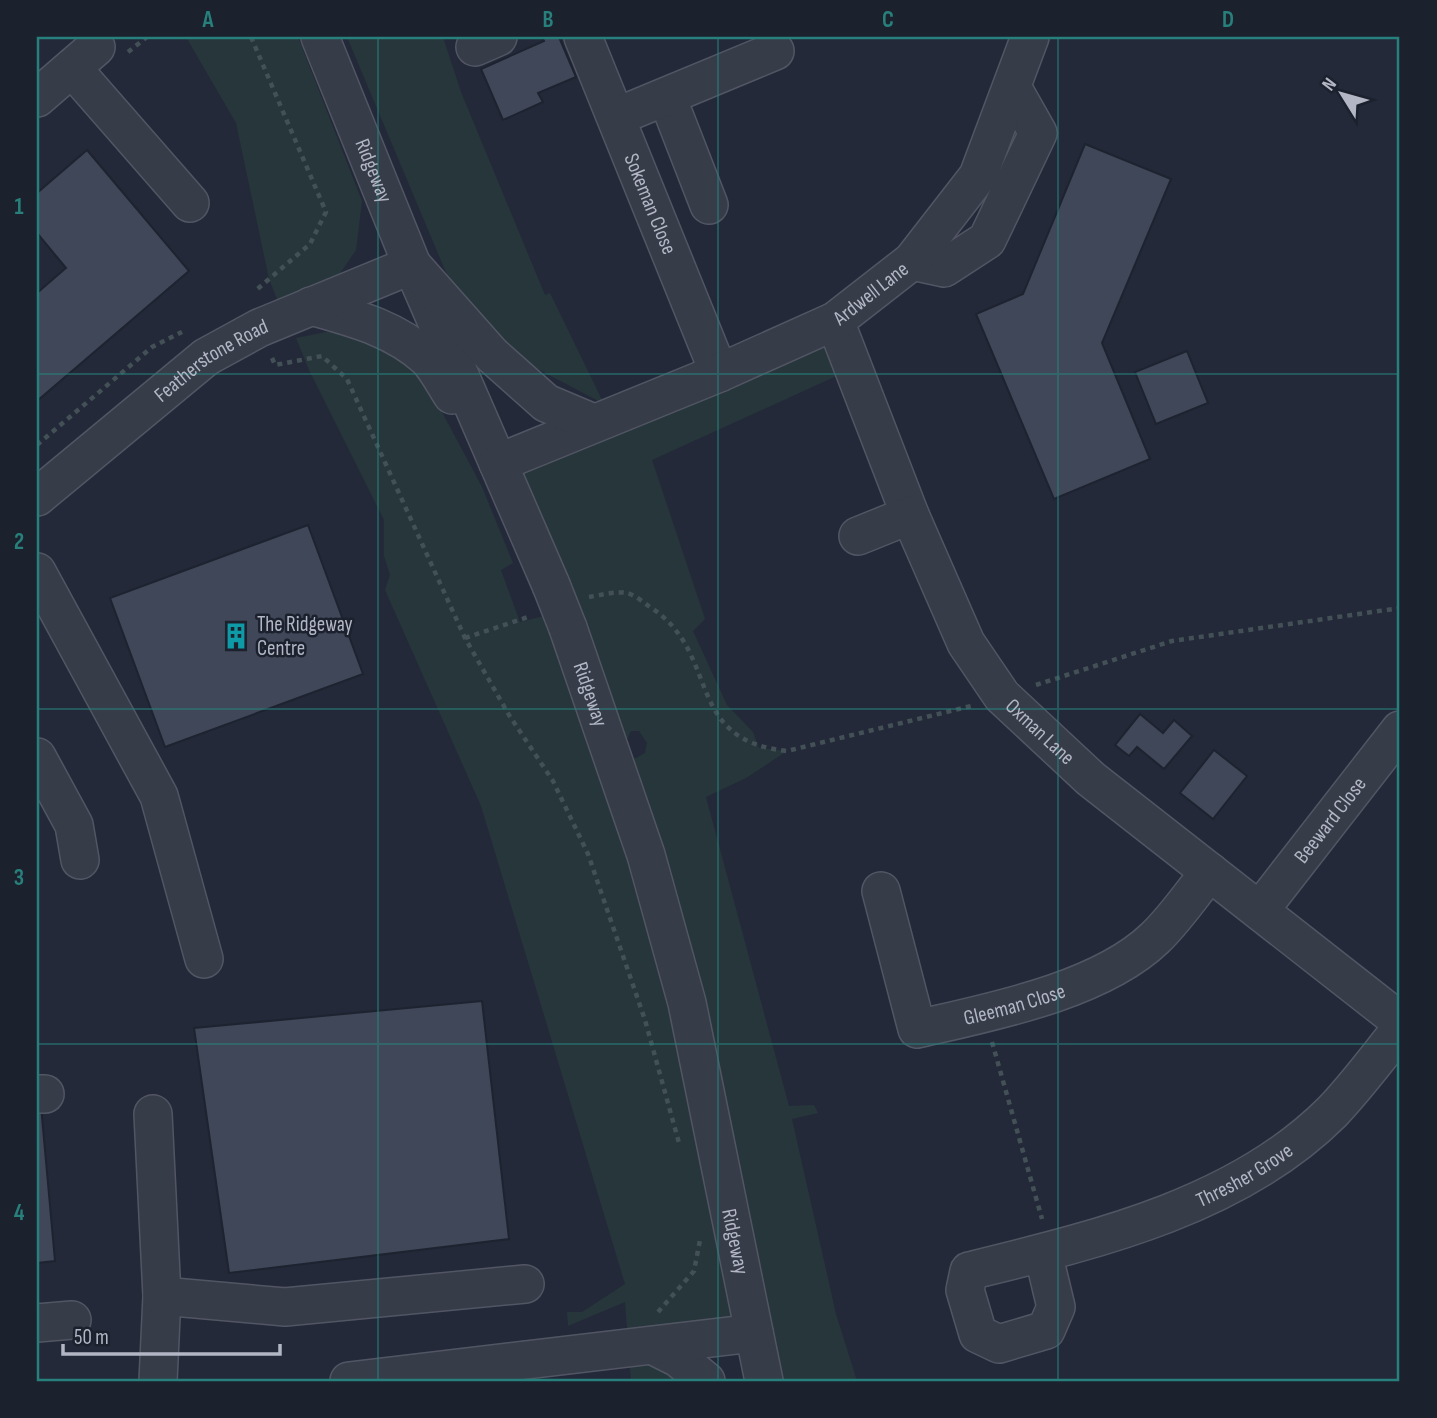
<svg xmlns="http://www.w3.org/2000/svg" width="1437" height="1418" viewBox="0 0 1437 1418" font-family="'Sofia Sans Condensed',sans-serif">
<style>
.green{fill:#26363b;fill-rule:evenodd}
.building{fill:#404758;stroke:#1e2330;stroke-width:2}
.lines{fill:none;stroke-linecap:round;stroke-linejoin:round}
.minor-casing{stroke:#525664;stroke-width:40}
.path{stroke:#435157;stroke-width:4.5;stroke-dasharray:5 5;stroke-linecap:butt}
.minor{stroke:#373c49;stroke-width:37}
.minor-bridge-casing{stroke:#525664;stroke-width:40;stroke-linecap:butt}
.minor-bridge{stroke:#373c49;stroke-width:37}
.grid{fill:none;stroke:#27807b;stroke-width:2;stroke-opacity:0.55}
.labels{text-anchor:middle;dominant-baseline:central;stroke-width:5;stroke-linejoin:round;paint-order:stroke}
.street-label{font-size:21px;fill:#b2b6c5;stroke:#1c212e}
.poi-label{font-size:21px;fill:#b2b6c5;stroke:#1c212e;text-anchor:start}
.neatline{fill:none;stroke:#27807b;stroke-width:2.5}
.grid-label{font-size:23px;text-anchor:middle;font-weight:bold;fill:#27807b}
</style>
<rect width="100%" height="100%" fill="#232939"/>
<!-- green -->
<path class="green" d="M186,37H298L362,201L356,250L339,275L279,304L269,279L236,123Z
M347,37H443L461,92L545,295L550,293L604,404L519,359L450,282Z
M835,321L854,368L652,460L705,619L693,631L727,705L753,732L759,748L787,751L746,778L706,797L789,1106L814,1105L818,1113L792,1119L836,1314L857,1381H777L754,1333L655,1346L706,1381H631L625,1302L568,1326L567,1312H582L625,1284L481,806L385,590L390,575L384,556V520L309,370L296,338L326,332L350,331L418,367L482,487L513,563L501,570L520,622L556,613L498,463ZM631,731H639L647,743L645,753L636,758L629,757L625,744Z"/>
<!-- building -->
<path class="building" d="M542,37H559L576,77L538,93L543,102L503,120L481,69L544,41Z
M1085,144L1171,179L1102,343L1150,459L1054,499L976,314L1023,294Z
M87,150L189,271L37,401V293L66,268L37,233V193Z
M1187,351L1208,403L1156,424L1135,372Z
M308,525L363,674L165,747L110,598Z
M1140,714L1163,733L1174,720L1192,736L1164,769L1137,747L1129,756L1115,745Z
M1214,750L1247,776L1213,819L1180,793Z
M482,1001L509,1239L229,1273L194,1028Z
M41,1106L55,1261L37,1263V1107Z"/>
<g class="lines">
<!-- minor casing -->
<g class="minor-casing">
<g id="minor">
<path id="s1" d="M320,37L412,265L551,585"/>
<path id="s2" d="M583,37L719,373"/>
<path d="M475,47L498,37"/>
<path d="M72,68L190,203"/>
<path d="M37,98L96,47"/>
<path d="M674,115L709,205"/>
<path d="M616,117L775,51"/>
<path d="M912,261L944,268L987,240L1038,133L1012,87"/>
<path d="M311,306C353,318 394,328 427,358C437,368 444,383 452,395"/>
<path id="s3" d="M835,321L910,515L966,643L1002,696L1091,779L1400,1021"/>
<path id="s4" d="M498,463L719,373L835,321L912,261L978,176L1030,37"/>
<path id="s5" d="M37,497L206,357L259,328L412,265L492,355L546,403L591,422"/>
<path d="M858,536L910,515"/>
<path d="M37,572L159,796L204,959"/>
<path id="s6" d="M568,628L646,855L687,1003L764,1381"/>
<path d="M37,757L74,825L80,860"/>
<path id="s7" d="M881,891L917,1029C991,1012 1100,991 1155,938C1176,918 1192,893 1210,872"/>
<path id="s8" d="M1260,910L1400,730"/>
<path d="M37,1094H45"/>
<path d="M153,1114L162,1296L158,1381"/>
<path id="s9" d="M1043,1253L1056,1307L1046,1330L999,1344L978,1334L965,1290L969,1271C1095,1240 1237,1207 1332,1112C1356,1087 1378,1057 1400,1030"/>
<path d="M162,1296L285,1307L525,1284"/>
<path d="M37,1323L72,1320"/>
<path d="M654,1346L678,1358L706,1381"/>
<path d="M349,1381L754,1333"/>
</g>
</g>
<!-- path -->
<path class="path" d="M251,37L326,212L310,244L254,292
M128,52L147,37
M272,358L275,365L322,356L347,379L465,638L509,715L553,781L588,854L645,1020L679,1143
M37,445L152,347L182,332
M589,597C600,595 616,591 627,593C635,595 643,602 650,607C722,653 682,740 787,751L971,706
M465,638L531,616
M1036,685L1172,641L1400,608
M992,1042L1042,1219
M658,1312L694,1271L700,1240"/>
<!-- minor -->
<use href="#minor" class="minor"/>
<!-- minor-bridge casing -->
<g class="minor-bridge-casing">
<path id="minor-bridge" d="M551,585L568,628"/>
</g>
<!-- minor-bridge -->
<use href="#minor-bridge" class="minor-bridge"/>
</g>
<!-- grid -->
<path class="grid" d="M378,37V1381M718,37V1381M1058,37V1381M37,374H1400M37,709H1400M37,1044H1400"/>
<!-- icons -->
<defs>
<g id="building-bare" transform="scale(2.1)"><path d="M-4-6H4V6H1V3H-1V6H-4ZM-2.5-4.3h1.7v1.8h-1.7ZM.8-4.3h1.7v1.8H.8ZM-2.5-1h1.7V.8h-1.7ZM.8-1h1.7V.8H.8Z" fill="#0f9aa8" stroke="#1c212e" stroke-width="2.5" paint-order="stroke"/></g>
</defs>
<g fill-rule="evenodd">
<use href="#building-bare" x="236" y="636"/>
</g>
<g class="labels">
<!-- street labels -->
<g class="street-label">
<text stroke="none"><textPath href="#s1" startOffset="144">Ridgeway</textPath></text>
<text stroke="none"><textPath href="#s2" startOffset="180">Sokeman Close</textPath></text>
<text stroke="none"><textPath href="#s4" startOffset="411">Ardwell Lane</textPath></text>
<text stroke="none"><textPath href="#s5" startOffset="222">Featherstone Road</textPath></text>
<text stroke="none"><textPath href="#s6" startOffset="70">Ridgeway</textPath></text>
<text stroke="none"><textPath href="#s3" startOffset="464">Oxman Lane</textPath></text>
<text stroke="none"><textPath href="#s8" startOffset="114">Beeward Close</textPath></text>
<text stroke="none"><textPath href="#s7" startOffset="243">Gleeman Close</textPath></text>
<text stroke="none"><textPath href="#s9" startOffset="511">Thresher Grove</textPath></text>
<text stroke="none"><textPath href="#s6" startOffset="637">Ridgeway</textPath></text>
</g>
<!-- poi labels -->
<g class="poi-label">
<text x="257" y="624">The Ridgeway<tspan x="257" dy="24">Centre</tspan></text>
</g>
</g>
<!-- border -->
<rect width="1437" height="1418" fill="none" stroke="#1c212e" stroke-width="77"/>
<!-- north arrow -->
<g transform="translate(1342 94) rotate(307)" stroke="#1c212e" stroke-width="5" paint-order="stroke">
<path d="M0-5L12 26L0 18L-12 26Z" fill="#b2b6c5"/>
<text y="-10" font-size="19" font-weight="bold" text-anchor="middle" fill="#b2b6c5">N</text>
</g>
<!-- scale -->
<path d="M63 1344v10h217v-10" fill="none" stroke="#b2b6c5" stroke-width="3.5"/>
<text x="74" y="1344" font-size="21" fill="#b2b6c5" stroke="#1c212e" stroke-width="5" paint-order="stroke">50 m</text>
<rect x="38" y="38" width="1360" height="1342" class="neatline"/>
<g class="grid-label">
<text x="208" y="27">A</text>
<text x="548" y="27">B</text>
<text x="888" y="27">C</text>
<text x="1228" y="27">D</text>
<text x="19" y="214">1</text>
<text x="19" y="549">2</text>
<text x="19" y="885">3</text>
<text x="19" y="1220">4</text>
</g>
</svg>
